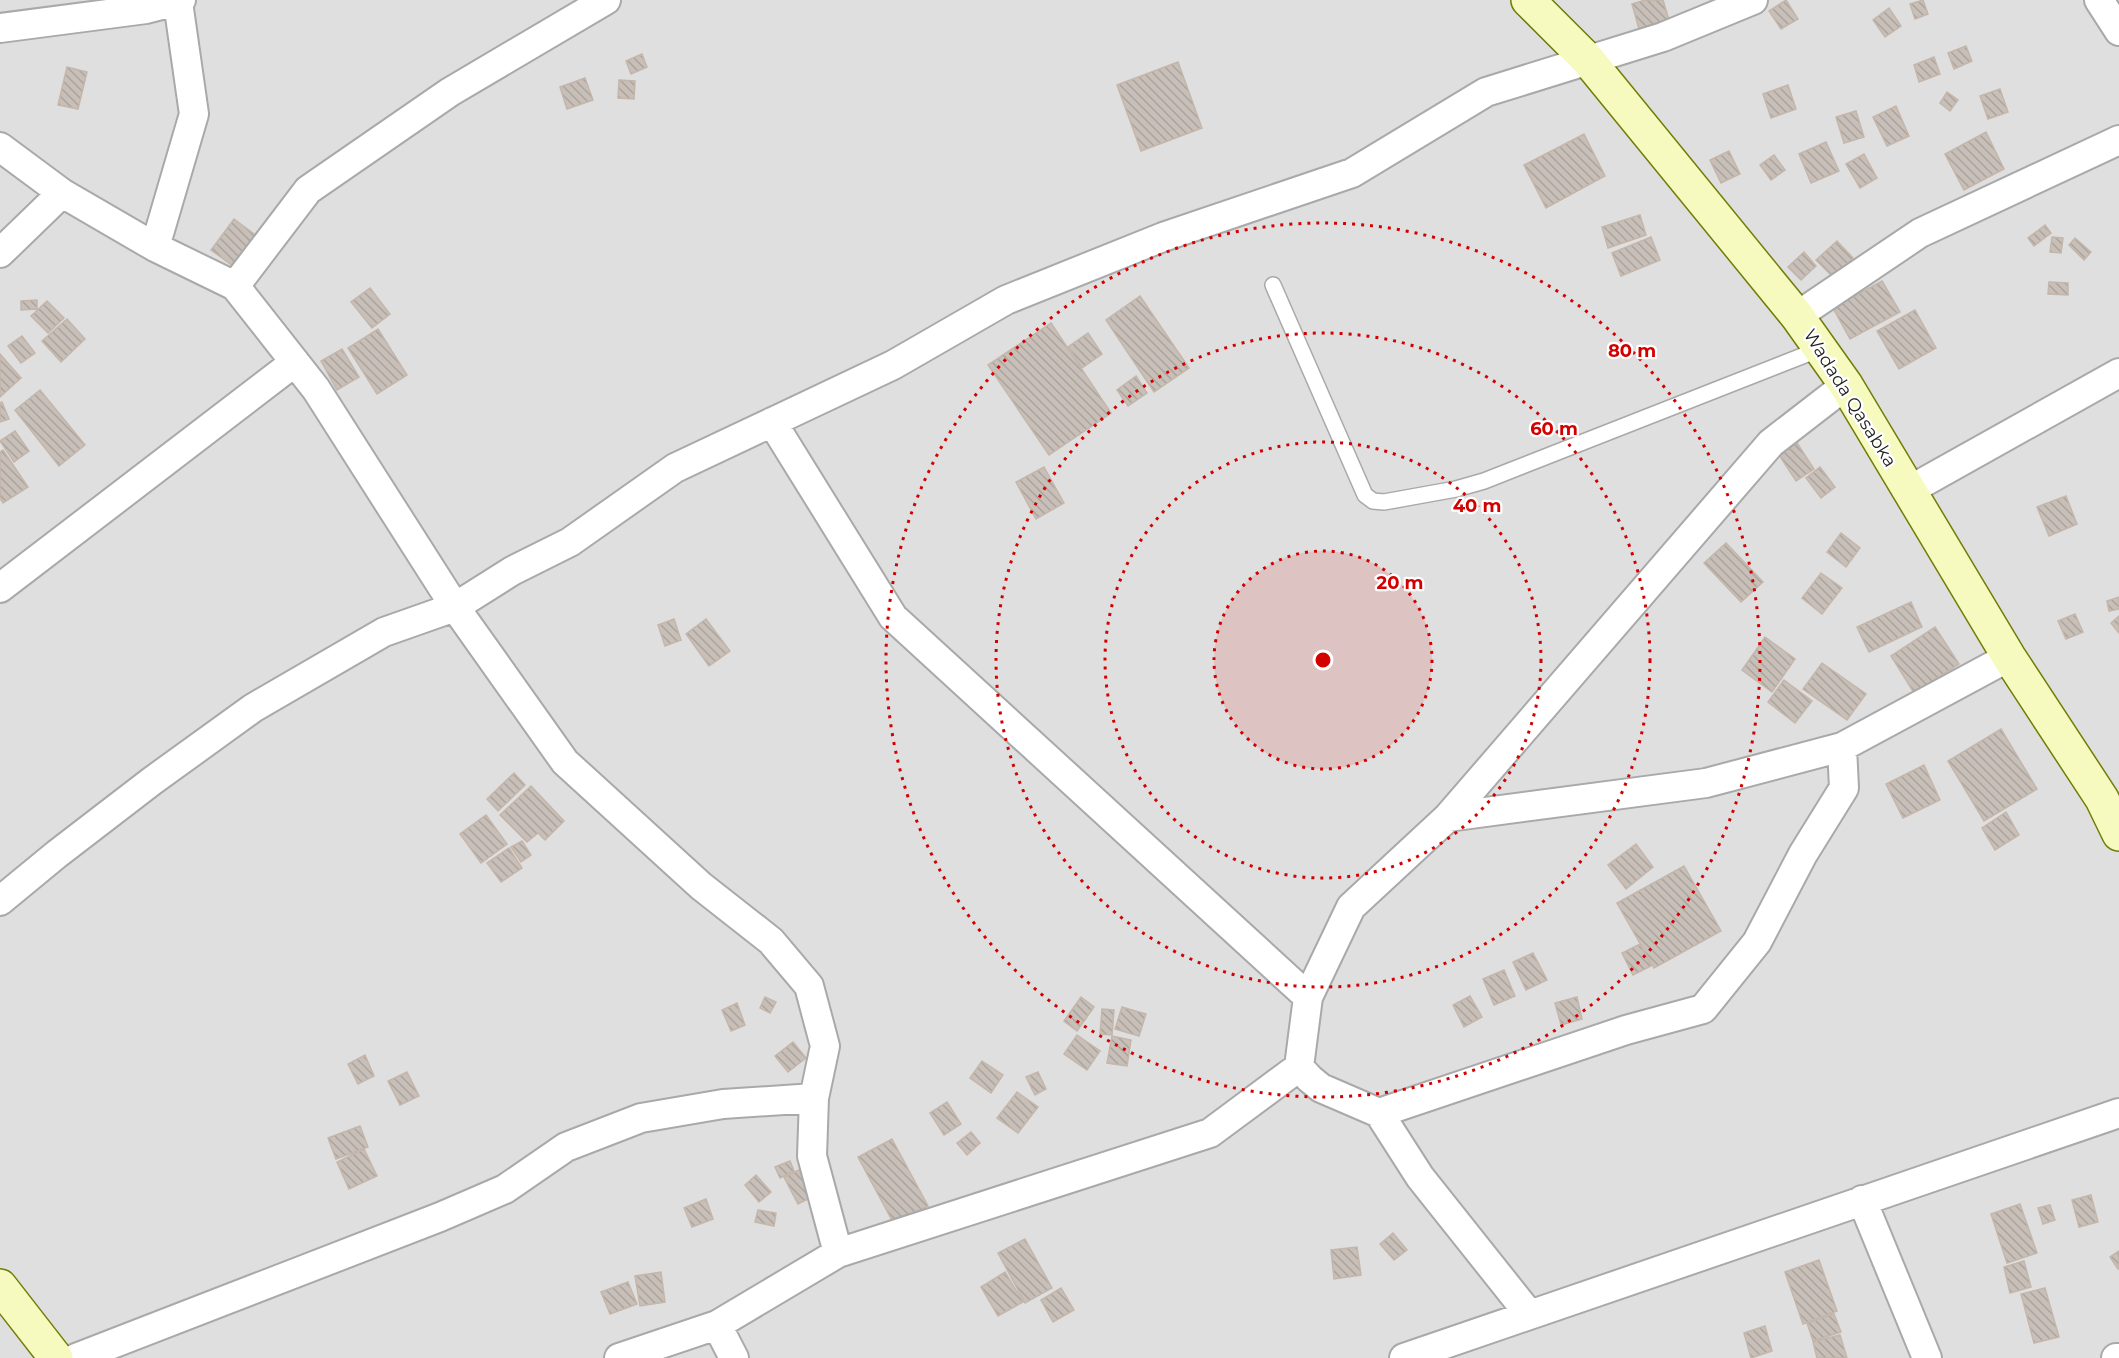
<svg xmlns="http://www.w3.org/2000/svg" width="2119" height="1358" viewBox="0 0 2119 1358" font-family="Montserrat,sans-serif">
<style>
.residential{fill:#e0dfdf}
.building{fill:url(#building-back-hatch);stroke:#c4b6ab;stroke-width:1.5}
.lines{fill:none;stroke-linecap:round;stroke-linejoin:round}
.lane-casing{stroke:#a9a9a9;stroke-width:18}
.street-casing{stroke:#a9a9a9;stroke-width:32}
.secondary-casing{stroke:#707d05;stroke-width:36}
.lane{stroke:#fff;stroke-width:15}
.street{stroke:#fff;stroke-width:28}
.secondary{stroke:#f7fabf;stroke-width:33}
.ring{fill:none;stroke:#d40000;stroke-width:3;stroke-dasharray:3 6}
.labels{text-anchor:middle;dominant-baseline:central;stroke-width:4.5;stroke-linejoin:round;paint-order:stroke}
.street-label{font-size:18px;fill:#222;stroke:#fff}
.centre{fill:#d40000;stroke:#fff;stroke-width:3}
.ring-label{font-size:18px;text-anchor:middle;font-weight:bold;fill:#d40000;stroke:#fff;stroke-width:4.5;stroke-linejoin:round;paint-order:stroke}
</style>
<defs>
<pattern id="building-back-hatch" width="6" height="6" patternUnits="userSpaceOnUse" patternTransform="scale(1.5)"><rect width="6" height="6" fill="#c7bfb8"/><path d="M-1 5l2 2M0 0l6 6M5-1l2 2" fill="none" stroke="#aba49e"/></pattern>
</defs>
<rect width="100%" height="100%" fill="#f2efe9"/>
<!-- residential -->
<path class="residential" d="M0,0H2119V1358H0Z"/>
<!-- building -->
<path class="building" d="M1645,0H1663L1669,20L1639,29L1632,4Z
M1786,0L1798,19L1781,29L1769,11Z
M1923,0L1928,14L1915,19L1910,4Z
M1889,8L1901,26L1885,37L1873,20Z
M1966,46L1972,61L1954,69L1948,53Z
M642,54L647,67L631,74L626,61Z
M1934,57L1940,74L1919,82L1914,65Z
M1178,62L1202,128L1141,151L1117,85Z
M67,67L87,72L78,109L58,105Z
M585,78L593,100L567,109L560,87Z
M619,80L635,81L634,99L618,98Z
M1788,85L1796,109L1771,118L1763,94Z
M2000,89L2008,112L1988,119L1980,96Z
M1947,92L1958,100L1950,111L1940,103Z
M1896,106L1909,136L1887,146L1873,117Z
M1856,111L1864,137L1844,143L1836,117Z
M1986,132L2004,169L1964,190L1945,154Z
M1584,134L1605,176L1546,208L1524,165Z
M1826,142L1839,171L1811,183L1799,154Z
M1729,151L1740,174L1721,183L1710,160Z
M1864,154L1877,178L1860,188L1846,164Z
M1774,155L1785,170L1771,180L1760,165Z
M1640,215L1646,235L1608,248L1602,227Z
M234,219L262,240L240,271L211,250Z
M2045,225L2051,233L2034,246L2028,238Z
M1651,237L1660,260L1621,276L1612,253Z
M2052,237L2063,238L2061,253L2050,252Z
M2075,238L2091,252L2084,260L2069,245Z
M1837,241L1853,258L1833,277L1816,260Z
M1804,252L1816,266L1801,280L1788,267Z
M1882,281L1900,312L1850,339L1833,308Z
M2049,282L2068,283V295L2048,294Z
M370,288L390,314L372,328L351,302Z
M1140,296L1189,368L1154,392L1106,320Z
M37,300V309L21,310V301Z
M47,301L64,318L48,333L31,316Z
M1915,310L1936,348L1899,369L1877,331Z
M67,319L85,339L61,362L42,341Z
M1051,323L1111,413L1049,455L988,365Z
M378,329L407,375L377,394L348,348Z
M1088,333L1102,354L1082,368L1068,347Z
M22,336L35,353L21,363L8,346Z
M342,349L359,377L337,390L321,361Z
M0,354L21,378L0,397Z
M1136,376L1147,393L1128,406L1117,390Z
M40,390L85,445L59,466L15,410Z
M2,402L9,419L0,422V403Z
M15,431L29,451L14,462L0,441Z
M1797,443L1814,469L1796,481L1779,455Z
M3,450L28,487L3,503L0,498V452Z
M1044,467L1064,503L1036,519L1016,482Z
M1820,467L1835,487L1821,498L1806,478Z
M2066,496L2077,524L2049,536L2037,507Z
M1841,533L1860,548L1846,567L1827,552Z
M1726,543L1763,582L1741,602L1704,563Z
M1821,573L1842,588L1822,614L1802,598Z
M2119,597V609L2109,611L2107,601Z
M1911,602L1922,627L1869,652L1857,627Z
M2075,614L2083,632L2066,639L2058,621Z
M2119,616V633L2111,623Z
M674,619L681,640L665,646L658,625Z
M706,619L730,651L709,666L686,634Z
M1935,627L1959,664L1914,693L1891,656Z
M1765,637L1795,659L1772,692L1742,670Z
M1822,663L1866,694L1847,720L1803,689Z
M1784,680L1812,701L1795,723L1768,702Z
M2001,729L2037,789L1984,821L1948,761Z
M1924,765L1940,800L1903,818L1886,784Z
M514,773L525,785L498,811L487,799Z
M531,786L564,821L545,840L538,833L527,842L500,815Z
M2006,812L2019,835L1995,850L1982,828Z
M486,815L507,844L481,863L460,834Z
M522,841L531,855L521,862L511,847Z
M1636,844L1653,867L1626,889L1608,865Z
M509,848L522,868L501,882L487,863Z
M1684,866L1721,931L1654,968L1617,903Z
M1640,944L1651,966L1633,975L1622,953Z
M1533,953L1547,980L1526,990L1513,962Z
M1504,970L1515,996L1494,1005L1483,979Z
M1470,996L1482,1017L1464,1027L1453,1005Z
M765,997L776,1002L770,1013L760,1008Z
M1081,997L1094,1007L1077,1031L1064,1021Z
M1577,997L1582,1019L1561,1025L1555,1003Z
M737,1003L745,1025L731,1031L722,1010Z
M1122,1007L1146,1014L1139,1036L1115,1029Z
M1102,1009L1114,1010L1112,1035L1100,1034Z
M1077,1035L1100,1051L1087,1070L1064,1054Z
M1112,1036L1131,1040L1127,1066L1107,1063Z
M793,1042L806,1058L788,1072L775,1056Z
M365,1055L374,1076L358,1084L348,1064Z
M982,1061L1003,1075L991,1093L970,1078Z
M407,1072L419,1096L400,1105L388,1081Z
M1038,1072L1046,1089L1035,1095L1026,1077Z
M1017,1092L1038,1107L1018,1133L997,1118Z
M947,1102L961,1124L944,1135L930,1113Z
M360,1126L368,1147L336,1159L328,1138Z
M971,1132L980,1143L967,1155L957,1143Z
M892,1139L928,1206L894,1224L858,1157Z
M364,1149L377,1176L349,1189L337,1162Z
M790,1161L794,1171L780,1178L775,1167Z
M801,1169L814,1196L798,1204L784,1177Z
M756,1175L771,1192L759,1202L745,1185Z
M2091,1195L2098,1222L2079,1227L2072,1200Z
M706,1199L713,1219L692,1227L684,1208Z
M2020,1204L2037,1253L2007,1263L1991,1214Z
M2050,1205L2055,1220L2043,1224L2038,1208Z
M758,1210L776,1213L774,1226L755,1222Z
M1393,1233L1407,1250L1394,1260L1380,1244Z
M1025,1239L1052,1288L1025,1303L998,1253Z
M1357,1247L1361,1275L1334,1279L1331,1250Z
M2119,1251V1268L2118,1269L2110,1257Z
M1819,1260L1837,1311L1803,1324L1785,1272Z
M2024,1261L2031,1287L2010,1293L2004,1267Z
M661,1272L665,1302L640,1306L635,1276Z
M1005,1272L1023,1302L998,1316L981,1287Z
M628,1282L637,1304L610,1314L601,1292Z
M1061,1288L1074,1310L1053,1322L1041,1300Z
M2045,1288L2059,1337L2034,1343L2021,1294Z
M1834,1314L1841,1332L1813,1341L1807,1323Z
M1765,1326L1772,1351L1751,1358L1744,1333Z
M1840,1335L1847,1358H1817L1813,1342Z"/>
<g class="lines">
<!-- lane casing -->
<g class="lane-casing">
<path id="lane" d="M1273,285L1365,495L1373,501L1384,502L1456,489L1484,481L1820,349"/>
</g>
<!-- street casing -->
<g class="street-casing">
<path id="street" d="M2099,0L2119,31
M0,28L146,9L181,0
M0,147L62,193L155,247L235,286L316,389L455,607L565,762L701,886L771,941L809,986L825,1046L814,1098L812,1156L838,1253
M155,247L194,114L178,2
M0,253L62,193
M235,286L308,190L450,92L606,0
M1797,316L1920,233L2119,140
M772,422L893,617L1308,997
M1908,491L2119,373
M0,588L295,362
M1448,817L1706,783L1842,747L2009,657
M0,901L57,854L152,781L253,708L384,632L455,607L512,571L570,542L675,468L893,365L1006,300L1163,237L1352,173L1486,92L1663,37L1753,0
M1299,1067L1308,997L1351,907L1448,817L1771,443L1846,385
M1379,1113L1626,1030L1703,1009L1757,942L1803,854L1844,788L1842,747
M1862,1200L1927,1358
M717,1325L734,1358
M76,1358L440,1217L505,1189L566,1147L641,1118L723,1104L814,1098
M619,1358L717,1325L838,1253L1210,1133L1299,1067L1310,1079L1321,1088L1379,1113L1420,1177L1529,1314
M1404,1358L2119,1113
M2116,1358H2119"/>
</g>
<!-- secondary casing -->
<g class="secondary-casing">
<path id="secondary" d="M1528,0L1588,60L1797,316L1846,385L2009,657L2102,799L2119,834
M0,1286L56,1358"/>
</g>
<!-- lane -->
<use href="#lane" class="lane"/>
<!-- street -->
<use href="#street" class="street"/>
<!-- secondary -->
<use href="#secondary" class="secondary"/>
</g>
<!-- distance rings -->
<circle cx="1323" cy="660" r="109" fill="#d40000" fill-opacity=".12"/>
<g class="ring">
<circle cx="1323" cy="660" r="109"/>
<circle cx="1323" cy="660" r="218"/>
<circle cx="1323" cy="660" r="327"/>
<circle cx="1323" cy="660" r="437"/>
</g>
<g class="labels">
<!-- street labels -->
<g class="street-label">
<text transform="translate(1850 398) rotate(58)">Wadada Qasabka</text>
</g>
</g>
<circle cx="1323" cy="660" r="9" class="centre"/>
<g class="ring-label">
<text x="1632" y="357">80 m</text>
<text x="1554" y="435">60 m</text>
<text x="1477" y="512">40 m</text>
<text x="1400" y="589">20 m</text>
</g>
</svg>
